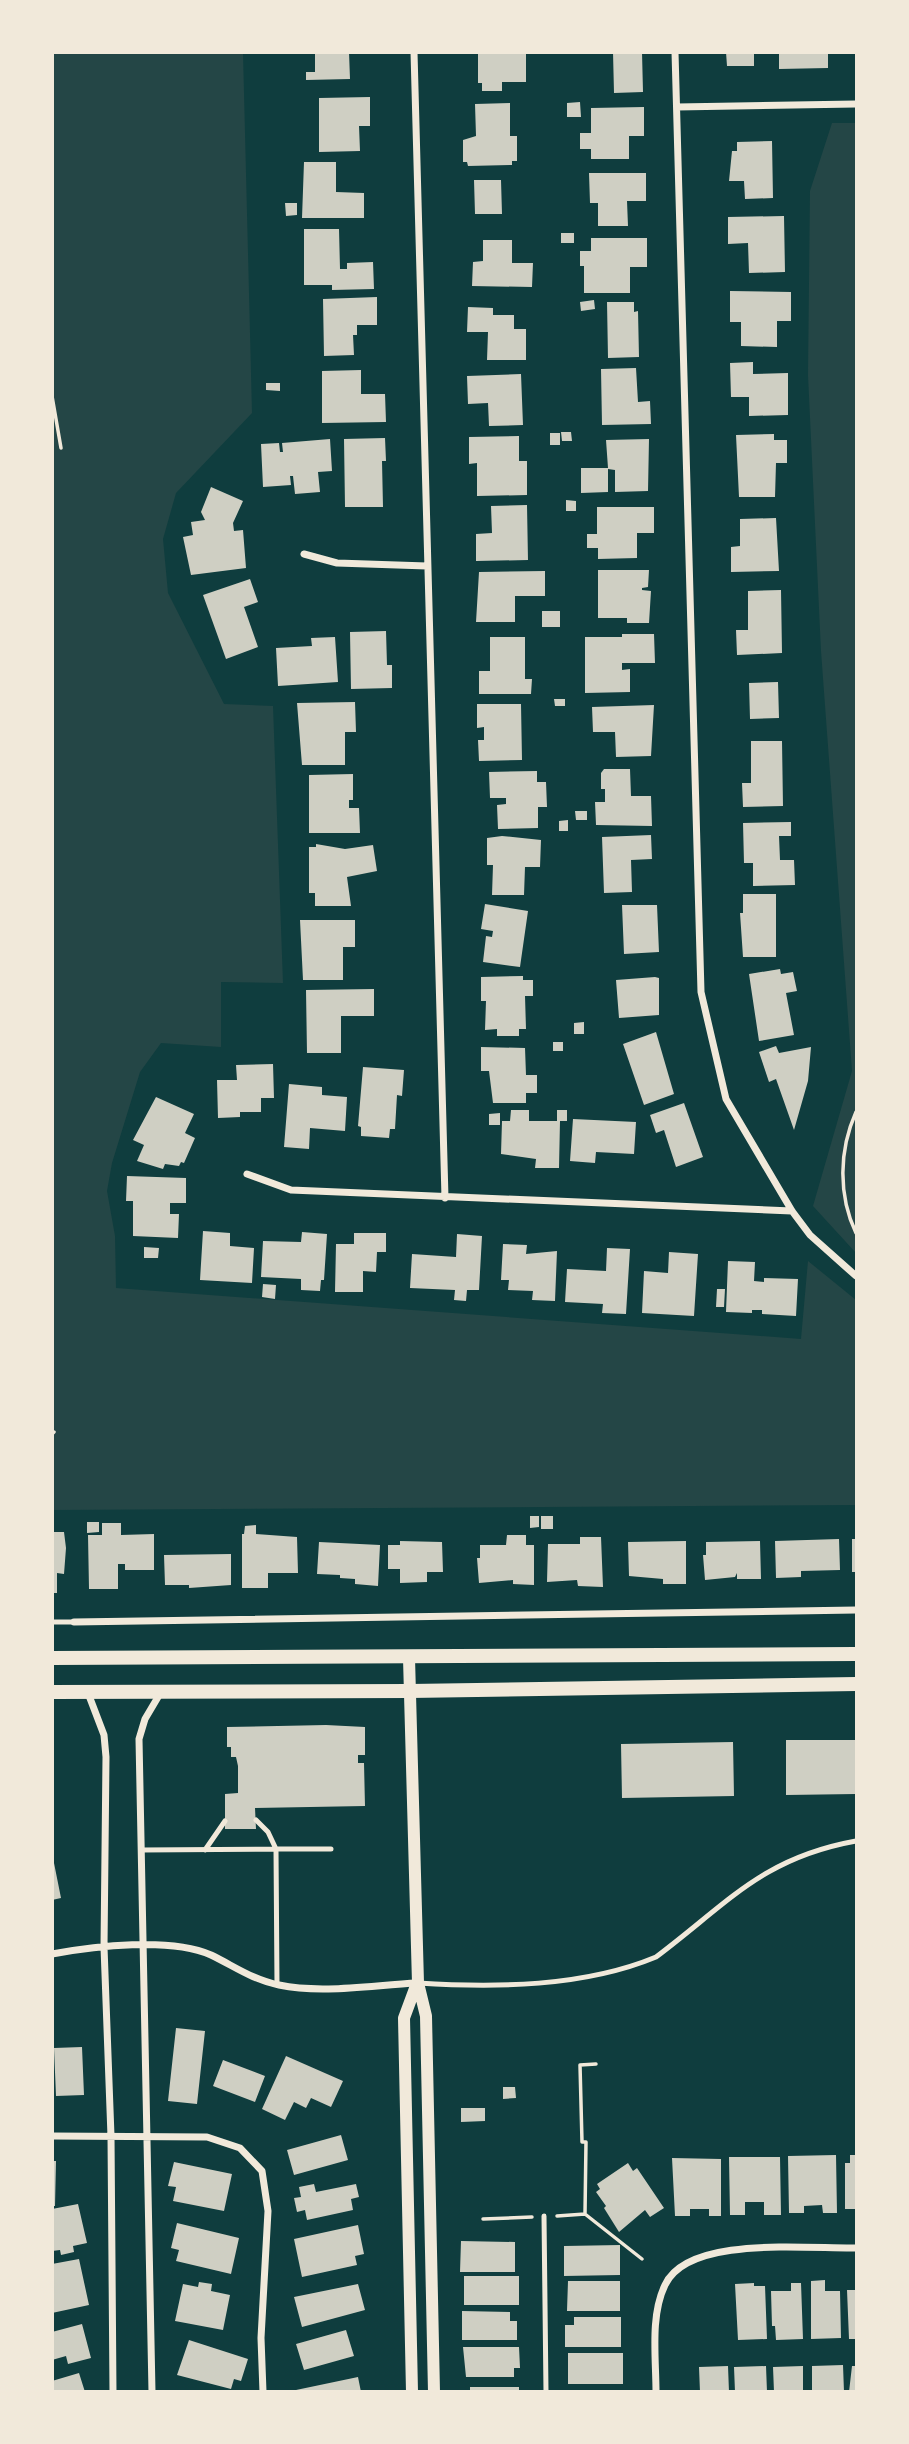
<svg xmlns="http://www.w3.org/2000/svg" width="909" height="2444" viewBox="0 0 909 2444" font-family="Roboto,sans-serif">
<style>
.green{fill:#244646}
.building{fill:#cfcfc3}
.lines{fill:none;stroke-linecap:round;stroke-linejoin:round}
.path{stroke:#f1e9da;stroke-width:3.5}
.service{stroke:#f1e9da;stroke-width:5}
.minor{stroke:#f1e9da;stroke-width:7}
.tertiary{stroke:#f1e9da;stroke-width:12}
.secondary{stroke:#f1e9da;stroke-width:14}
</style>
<rect width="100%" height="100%" fill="#0f3d3e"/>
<!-- green -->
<path class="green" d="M52,53H243L252,413L176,493L163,539L168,593L224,704L273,706L283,983L221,982V1047L161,1043L140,1072L112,1163L107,1191L115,1236L116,1288L801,1339L808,1261L856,1300V1505L53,1510Z
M832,123H856V1253L813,1206L852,1071L821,651L808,375L810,191Z"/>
<!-- building -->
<path class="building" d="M315,52H349L350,79L306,80V72H315Z
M478,52H526V82H502V91H482V83H478Z
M613,52H642L643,92L614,93Z
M726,52H754V66H727Z
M779,52H828V68L779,69Z
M370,97V126H359L360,151L319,152V98Z
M580,102L581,117H567V103Z
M510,103V136H517V161H512V165L468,166L467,162H463V140L476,136L475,104Z
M644,107V136H629V159H591V149H580V133H591V108Z
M772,141L773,198L745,199L744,181H729L732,151H737V142Z
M304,162H336V192L364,193V218H302Z
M589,173H646V201H627L628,226H598V203H590Z
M474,180H501L502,214H475Z
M285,203H297V215L286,216Z
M784,216L785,272L749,273L748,243L728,244V217Z
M304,229H339L340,269H347V263L373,262L374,289L332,290V285H304Z
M561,233H574V243H561Z
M591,238H647V267H630V293H584V266H580V251H591Z
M483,240H512V263H533L532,287L472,286L473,262L483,261Z
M730,291L791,292V321H777V347L741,346V322H730Z
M377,297V325H357V335H353L354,355L324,356L323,299Z
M594,300L595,309L581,311L580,302Z
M607,302H634V312L638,311L639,357L608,358Z
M468,307L493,308V315H514V329H526V360H487L488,332H467Z
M753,362V374L788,373V415L749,416V397H731L730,363Z
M636,368L638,402L650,401L651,424L602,425L601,369Z
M361,370V394H385L386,422L322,423V371Z
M521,374L523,425L489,426L488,403L468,404L467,376Z
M266,383H280V391L266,390Z
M561,432H571L572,441H562Z
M550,433H560V445H550Z
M774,434V440H787V463H776L775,497H739L736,435Z
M519,436V461H527V495L477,496V463L469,464V437Z
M385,438L386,461H382L383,507H345L344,439Z
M330,439L332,471L318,472L320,492L295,494L293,476H290L291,485L263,487L261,444L279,443L280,452H283L282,443Z
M649,439L648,491L615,492V470L608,469V492L581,493V468H608L606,440Z
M211,487L243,501L233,523L234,531L243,530L246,568L191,575L183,537L193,535L191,522L205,520L201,512Z
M566,500L576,501V511H566Z
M527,505L528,560L476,561V534L492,533L491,506Z
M597,507H654V533H637V558L598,559V548H587V534H597Z
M776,518L779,571L731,572V547L740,546V519Z
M598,570H649L648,587L642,588V590L651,591L649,623H627V618H598Z
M545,571V596H515V622H476L479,572Z
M250,579L258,602L244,607L258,647L226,659L203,595Z
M781,590L782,653L737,655L736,630H748V591Z
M542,611H560V627H542Z
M386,631L387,665H392V688L351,689L350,632Z
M622,634H654L655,663H622V670L630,669V692L585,693V637H622Z
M335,637L338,682L278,686L276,648L312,646L311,638Z
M490,637H525V679H532L531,694H479V671H490Z
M778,682L779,718L750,719L749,683Z
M554,699H565V706H555Z
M355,702L356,732H345V765H302L297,703Z
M477,704H521L522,760L479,761L478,740H484V727L477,728Z
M654,705L651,756L616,757L615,732H593L592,707Z
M751,741H782L783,806L743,807L742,783H751Z
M604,769H630L631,796H651L652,826L596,825L595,802H605V789H601V773Z
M537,771V782H546L547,807H538V828L498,829L497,805L506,804V798H490L489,772Z
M353,774V800H349V808H359L360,833H309V775Z
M575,811H587V820H576Z
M568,820V831H559V821Z
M791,822V836H779L780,860H794L795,885L753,886V863H744L743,823Z
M651,835L652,859L631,860L632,892L604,893L602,837Z
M502,836L541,840L540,867H525L524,895H492L493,865H487V838Z
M316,844L345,849L373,845L377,871L347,877L351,906H315V893H309V847H316Z
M743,894H776V957H743L740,913H743Z
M485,904L528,911L520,967L483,962L486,936L492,937L493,931L481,929Z
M622,905H657L659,952L624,954Z
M300,920H355V947H343V980H303Z
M780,969L781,974L793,972L797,991L786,993L794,1035L759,1041L749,974Z
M523,976V980H533V996H525L526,1029H519V1036H497V1029L485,1030L486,1001H481V977Z
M655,977L659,978V1015L619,1018L616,980Z
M374,989V1016H341V1053H307L306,990Z
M584,1022V1034H574V1023Z
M656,1032L674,1094L644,1105L623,1044Z
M553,1042H563V1051H553Z
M776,1046L779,1053L811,1047L808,1081L794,1130L776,1079L769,1082L759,1052Z
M481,1047L525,1048L526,1075H537V1093H526V1103H493L489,1071H481Z
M273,1064L274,1098H261V1112H240V1117L218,1118L217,1080H237L236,1065Z
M363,1067L404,1070L402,1096L397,1095L395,1129H390L389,1138L361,1136V1127L358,1126Z
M289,1084L322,1087V1095L347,1097L345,1131L310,1128L309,1149L284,1147Z
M156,1097L194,1114L185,1133L195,1138L184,1163L181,1162L179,1166L165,1164L163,1169L137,1161L144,1145L133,1140Z
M684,1103L703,1157L676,1167L664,1130L656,1133L650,1115Z
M511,1110H529V1121H557V1110H567V1121H560L559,1168H535L536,1159L501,1154L502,1121H510Z
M500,1113V1125H489V1114Z
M573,1119L636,1122L634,1154L596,1152L595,1163L570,1161Z
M127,1176L186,1178V1203H170V1214H179L178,1238L133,1236V1201H126Z
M203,1231L230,1233V1246L254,1248L252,1283L200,1280Z
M302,1232L327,1234L324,1280H321L320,1291L301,1290V1279L261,1277L263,1241L301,1242Z
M354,1233H386V1252H377L376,1272L363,1271V1292H335L336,1244H354Z
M457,1234L482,1236L479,1290H467L466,1301L454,1300L455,1290L410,1288L412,1254L456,1257Z
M503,1244L527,1245L526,1254L557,1251L555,1301L532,1300L533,1291L508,1290L509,1280H501Z
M144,1247L159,1248L158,1258H144Z
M607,1248L630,1249L626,1314L602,1313L603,1304L565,1302L567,1269L606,1271Z
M669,1252L698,1254L694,1316L642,1313L644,1271L668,1273Z
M728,1261L755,1262L754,1281L764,1282V1278L798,1279L796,1316L762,1314V1310H752V1313L726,1312Z
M263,1284L276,1285L275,1299L262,1297Z
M717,1289H725L724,1307H716Z
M530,1516H539V1527L530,1528Z
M541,1516H553V1529H541Z
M87,1522H99V1532L87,1533Z
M102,1523H121V1535L154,1534V1570H125V1564H118V1589H89L88,1535H102Z
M256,1525V1534L297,1537L298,1573H268V1588H242V1534H244L245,1526Z
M52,1532H64L66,1548L64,1574L57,1573V1593H52Z
M507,1535H526V1545H534V1585L513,1584V1580L479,1583L477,1558H480V1545H506Z
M580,1537H601L603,1587L578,1586L577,1580L547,1582L548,1544H580Z
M839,1539L840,1570L801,1571V1577L776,1578L775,1541Z
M852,1539H856V1572H852Z
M400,1541L442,1542L443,1572H427V1582L400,1583V1569H388V1545H400Z
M686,1541V1584H663V1579L629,1576L628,1542Z
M760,1541L761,1579H737V1573L735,1577L705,1580L703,1555H706V1542Z
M319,1542L380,1545L378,1586L355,1584V1579L340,1578V1575L317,1574Z
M231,1554V1585L189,1588V1585H165L164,1555Z
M326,1725L365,1727V1755H358V1763H364L365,1806L255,1808L256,1829H225V1794L238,1793V1766L236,1757H231V1747H227V1727Z
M786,1740H856V1794L786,1795Z
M733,1742L734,1796L622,1798L621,1744Z
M52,1853L61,1898L52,1900Z
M176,2028L205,2031L197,2104L168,2101Z
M82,2047L84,2095L56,2096L54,2048Z
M286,2056L343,2081L331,2107L311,2098L306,2108L294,2102L285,2120L262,2109Z
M223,2060L265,2076L255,2102L213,2086Z
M503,2087H515L516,2098L503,2099Z
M461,2108H485V2121L461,2122Z
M341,2135L348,2160L294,2175L287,2150Z
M836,2155L837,2213H823L822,2205L804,2206V2213H789L788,2156Z
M850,2155H856V2209H845V2163H850Z
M729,2157H780L781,2215H764V2202H745V2215H730Z
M672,2158L721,2159V2216H709V2209H690V2216H675Z
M52,2161H56L55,2206H52Z
M174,2162L232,2174L224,2211L173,2201L176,2187L168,2186Z
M628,2163L633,2171L637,2168L664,2208L650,2217L645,2210L619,2232L604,2208L606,2206L596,2192L600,2189L597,2184Z
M314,2184L316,2192L356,2184L359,2197L351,2199L353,2210L307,2220L305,2210L297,2212L294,2198L301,2197L299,2187Z
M78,2204L87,2243L73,2246L74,2252L61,2255L60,2250L52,2251V2209Z
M177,2223L239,2238L231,2274L176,2261L179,2250L171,2248Z
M358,2225L364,2254L355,2256L357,2265L302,2277L294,2239Z
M461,2241L515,2242V2272H460Z
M620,2245V2275L564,2276V2246Z
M79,2259L89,2305L52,2313V2264Z
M464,2276H519V2305H464Z
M825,2280V2291H840L841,2338L811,2339V2281Z
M568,2281H620V2311H567Z
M199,2282L212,2284L211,2291L230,2295L223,2330L175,2321L183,2284L198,2287Z
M754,2283V2286H765L767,2339L738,2340L735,2284Z
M791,2283H801L803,2339L776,2340L775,2326H772L771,2291H791Z
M358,2284L365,2310L302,2327L294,2297Z
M847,2290H856V2339H849Z
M462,2311L510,2312V2321H517V2340H462Z
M574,2317H621V2347H565V2325H574Z
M82,2324L91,2358L68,2364L66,2356L52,2360V2332Z
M346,2330L354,2356L304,2370L296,2344Z
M189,2340L248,2359L241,2381L234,2379L231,2389L177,2375Z
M463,2347H519L520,2368H514V2377H466Z
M568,2353H623V2384H568Z
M843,2365L844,2392H812V2366Z
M728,2366L729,2392H700L699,2367Z
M766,2366L767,2392H735L734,2367Z
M803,2366V2392H774L773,2367Z
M852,2366H856V2392H849Z
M79,2373L85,2392H52V2381Z
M358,2377L361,2392H296V2390Z
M470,2387H519V2392H470Z"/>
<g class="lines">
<!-- path -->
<path class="path" d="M52,396L61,448
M856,1112C839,1150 838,1195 856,1233
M52,1434L54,1432
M585,2214L642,2259
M557,2216L585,2214L586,2142H582L580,2065L596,2064
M483,2219L532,2217"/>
<!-- service -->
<path class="service" d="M52,1622H74
M141,1850L276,1849L268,1832L256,1820
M205,1850L225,1821
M418,1983C495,1988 584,1987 656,1957C728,1903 762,1858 856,1841
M277,1985L276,1849H331
M544,2216L546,2392"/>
<!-- minor -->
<path class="minor" d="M414,52L445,1198
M675,52L701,992L726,1099L792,1211L810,1235L856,1276
M677,107L856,104
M304,554L337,563L427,566
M247,1174L291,1190L792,1211
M74,1622L856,1610
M88,1693L104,1735L106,1757L104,1947L111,2136L113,2392
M52,1954C95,1946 170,1937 211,1955C234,1966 253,1980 279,1985C322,1994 373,1985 417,1983
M52,2136L207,2137L240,2148L262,2171L268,2211L261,2338L263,2392
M152,2392L139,1739L145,1719L161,1692
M656,2392C656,2358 650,2316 665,2285C688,2235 808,2249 856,2248"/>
<!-- tertiary -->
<path class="tertiary" d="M409,1658L418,1983L426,2016L434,2392
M412,2392L404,2018L417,1983"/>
<!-- secondary -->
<path class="secondary" d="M52,1658L856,1654
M52,1692L410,1691L856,1684"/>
</g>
<!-- border -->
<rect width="909" height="2444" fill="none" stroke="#f1e9da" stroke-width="108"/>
</svg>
